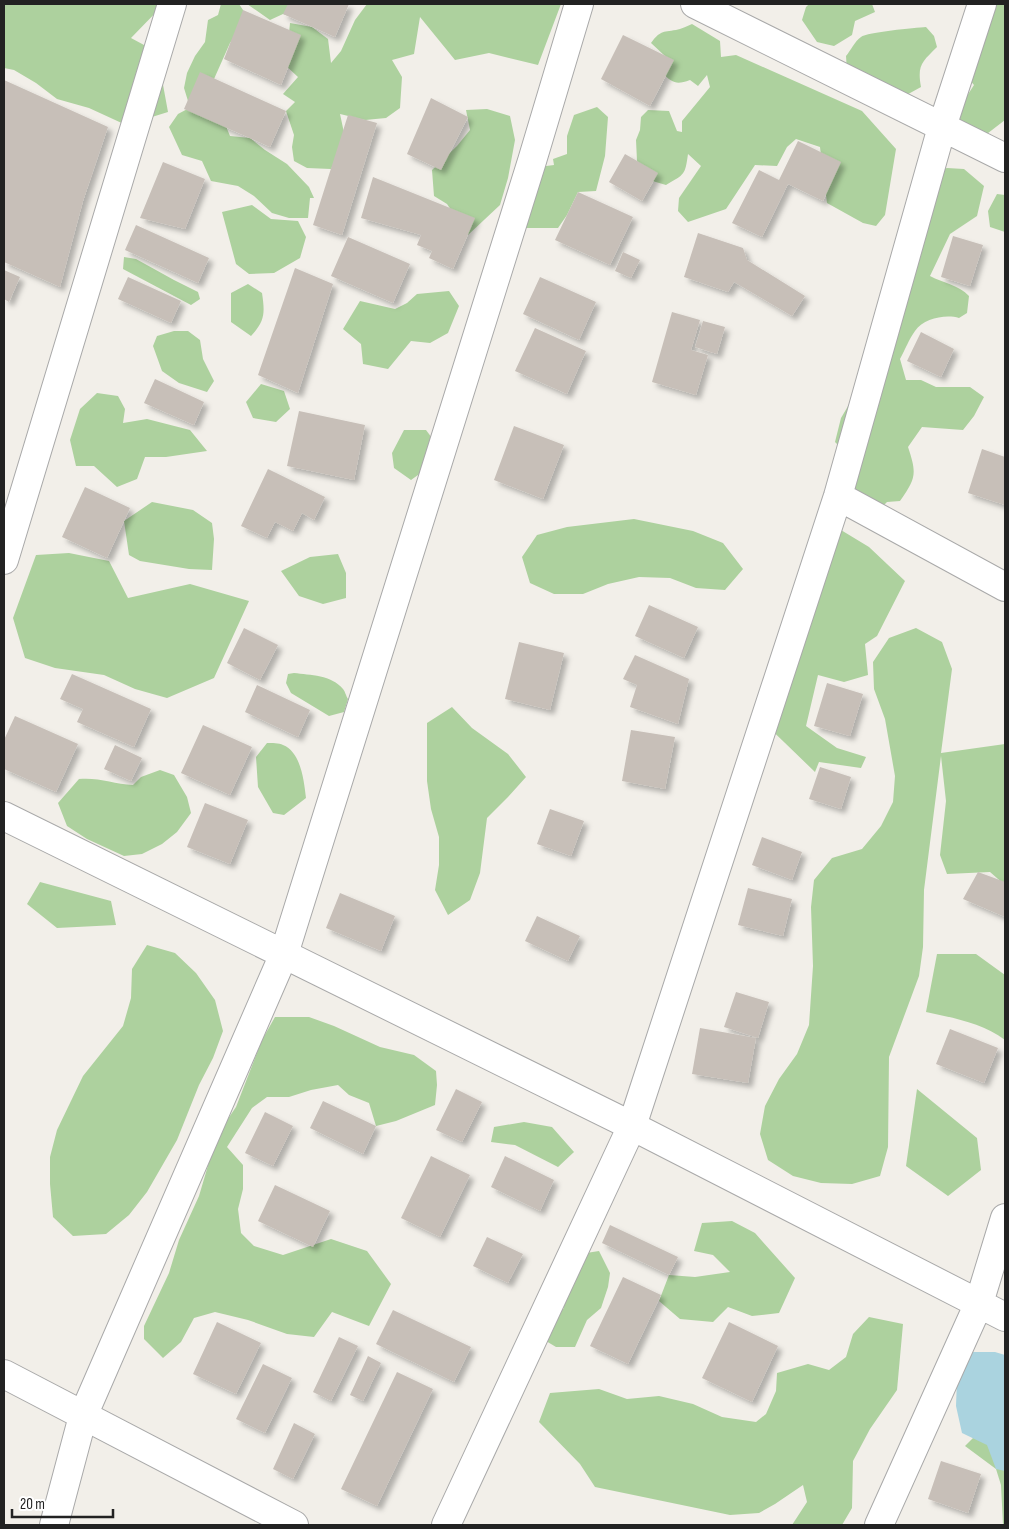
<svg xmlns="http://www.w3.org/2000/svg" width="1009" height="1529" viewBox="0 0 1009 1529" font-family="'Sofia Sans Condensed',sans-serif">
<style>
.forest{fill:#add19e}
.water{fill:#aad3df}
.building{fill:#c7bfb8;filter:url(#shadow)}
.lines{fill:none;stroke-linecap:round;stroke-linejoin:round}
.minor-casing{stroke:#a9a9a9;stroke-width:30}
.minor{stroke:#fff;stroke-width:28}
</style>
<defs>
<filter id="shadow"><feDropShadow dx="4.5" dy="4.5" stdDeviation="2.5" flood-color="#0004"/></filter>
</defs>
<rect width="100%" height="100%" fill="#f2efe9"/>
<!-- forest -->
<path class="forest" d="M4,4H164L131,38L157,52L168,112L126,125L89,108L57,99L36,83L14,70L4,68Z
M221,4H239L243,10L244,25L230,43L214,79L188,101L184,88L187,73L195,56L205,42L208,20L218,15Z
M247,4H296L289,16L283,14L270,20Z
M367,4H561L538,65L489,53L455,60L420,17L414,54L392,60L402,77L400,108L386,118L365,120L340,114L346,142L331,169L307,168L294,161L292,147L294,135L286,111L295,102L283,94L298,77L283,63L288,44L290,23L312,27L328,39L331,63L341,51L355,20Z
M809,4H872L875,12L855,21L852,35L834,46L817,42L802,20L806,7Z
M974,4H1005V120L979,140L958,127L956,113L974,85L963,72Z
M692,24L720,41L721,57L736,55L862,111L896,149L885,215L876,226L863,223L827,203L820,147L796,139L787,147L777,166L755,165L726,209L688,222L678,211L679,198L701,166L688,154C685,175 685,174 666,185L649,180L637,161L636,140L640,130L641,117L648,110L669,111L677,131L682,132V121L710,87L707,75L698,86L690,80C676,85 673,83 662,73L665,56L651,43C660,31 662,32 676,30C681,29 687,26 692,24Z
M926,27L934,36L937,47C922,62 917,65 921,87L901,98L847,71L846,56C851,50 855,41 861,37C867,32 915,28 926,27Z
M193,106L223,119L230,136L250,138L265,150L287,164L309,187L314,198H310L308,218H289L272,213L254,196L238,186L211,181L202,161L182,155L169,127L178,114Z
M597,107L608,117L605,156L596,191L578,192L567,215L558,228H517L531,168L554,165L553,159L567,154V136L574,115Z
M487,109L510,116L515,140L508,178L500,205L468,235L447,204L434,196L432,170L457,146L470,130L466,110Z
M947,168L964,169L984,186L977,216L950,234L930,276C943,283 959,285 969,296L967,313L959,318C946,314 924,318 915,331C909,339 905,350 900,359L906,380H921L936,387H970L984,397L974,416L963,430L922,427L908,447C917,474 916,478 900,501L887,502L878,511L858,504L843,450L835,442L841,418L858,389L916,232L931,218L926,214L934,172Z
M997,194L1005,195V232L990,227L988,211Z
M252,205L271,219L298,221L306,237L300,258L274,273L249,274L236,264L222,212Z
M124,257L136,259L174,280L198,292L200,299L191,305L123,269Z
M248,284L262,293C265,313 265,321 251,336L231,322V293Z
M449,291L459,306L448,333L430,343L411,341L388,369L363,364L361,344L343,329L360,301L395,309L407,303L417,294Z
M174,331H188L200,340L203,359L214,381L207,392L179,383L162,371L153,346L157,336Z
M261,384L284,391L290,409L276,422L253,418L246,402Z
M97,393L118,396L125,409L123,423L147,419L190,430L207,451L166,457H145L137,479L117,487L94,466H76L70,440L80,409Z
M404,430H426L432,438V465L411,480L394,468L392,453Z
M152,502L193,510L212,523L214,539L212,570L189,569L140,561L129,555L124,521Z
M634,519L693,531L723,543L743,569L725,590L696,588L670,578L639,577L608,584L583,594H554L530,583L522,557L537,535L567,527Z
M836,527L869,547L905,581L877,636L865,644L868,675L844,682L818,675L806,726L837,748L866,757L861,768L819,762L815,772L756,715L782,644L803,556Z
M69,553L109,561L128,598L190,584L249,601L214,678L167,698L135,689L104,675L55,668L25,658L13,618L36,555Z
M338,554L346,573V598L323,604L299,596L281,571L310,557Z
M916,628L942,642L952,669L941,753L1005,744V885L990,872L947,874L940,855L946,801L941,756L924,890L923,947L919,976L889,1057L888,1147L880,1176L852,1184L821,1183L793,1176L768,1160L760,1134L765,1106L779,1079L797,1054L809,1025L813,966L811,907L814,880L832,858L862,849L881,826L893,802L895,776L885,719L874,689L873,662L889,638Z
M294,673C310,675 332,675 343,689C345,691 346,696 348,699L344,712L329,716L291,693L286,683L288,674Z
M452,707L472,728L508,754L526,777L508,797L487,818L480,873L470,900L448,915L435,890L439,865V837L431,809L427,781V723Z
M267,743C272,743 279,743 283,745C301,752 304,781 306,798L284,815L273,813L258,787L256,757Z
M160,770L174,775L187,797L191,813L177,832L162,844L142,854L124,856L87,839L67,826L58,803L79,779C98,777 114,784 133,785L141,777Z
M40,882L111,901L116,925L57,928L27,904Z
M147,945L175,953L196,973L215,1000L223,1031L213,1058L199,1085L177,1140L147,1192L129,1215L106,1234L73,1236L53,1217L50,1184V1157L57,1130L83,1076L123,1026L131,998L132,969Z
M937,954H976L1005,975V1040C982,1023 954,1018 926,1012Z
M275,1017H309L334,1026L380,1047L414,1055L436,1071L437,1085L435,1105L396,1121L376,1126L369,1103L349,1095L338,1085L311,1090L289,1097H267L252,1108L227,1147L243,1165V1189L238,1209L241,1233L254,1246L283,1255L331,1239L367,1251L391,1284L369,1326L332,1312L314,1337L287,1334L248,1320L215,1312L194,1318L181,1342L163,1358L144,1339V1326L169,1273L179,1240L199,1196L217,1135L236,1107L262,1040Z
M917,1089L977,1138L981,1170L948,1196L906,1166Z
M524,1122L552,1127L574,1152L558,1167L515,1145L491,1142L494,1127Z
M732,1221L755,1233L795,1278L779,1313L752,1316L728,1307L713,1322L680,1319L659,1301L669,1275L695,1277L730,1272L713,1255L694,1251L702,1223Z
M599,1251L610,1273L608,1287L601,1308L587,1320L575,1347H556L546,1341L544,1327L564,1308L559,1289L580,1254Z
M869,1317L903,1324L897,1390L870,1429L853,1461L852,1508L842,1525H792L807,1502L803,1485L775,1504L759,1513L730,1515L595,1487L580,1464L539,1422L550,1393L599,1389L627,1399L659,1396L693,1404L722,1417L756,1422L766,1414L776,1391L777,1373L808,1364L829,1370L846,1357L853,1334Z
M973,1438L1005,1442V1525H1003L1001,1485L996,1469L965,1446Z"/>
<!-- water -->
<path class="water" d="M967,1352H995L1005,1355V1471L996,1469L987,1445L962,1433L956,1406L957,1379Z"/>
<!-- building -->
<path class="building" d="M288,4H349L335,37L283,14Z
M243,10L301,35L281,85L224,59Z
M623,35L674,60L650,106L601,79Z
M200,72L286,111L270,147L184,109Z
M4,80L108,127L83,201L60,287L4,262Z
M431,98L468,117L441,170L407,154Z
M348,115L377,123L342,235L313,225Z
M798,141L841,162L823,201L788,184L762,237L732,223L759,170L779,180Z
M625,154L658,173L642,201L609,182Z
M163,162L205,179L185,229L140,218Z
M373,177L475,218L453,269L429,258L432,251L417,245L421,235L361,218Z
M578,192L633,217L610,265L555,240Z
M136,225L209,258L198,283L125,250Z
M698,233L743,248L747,260L805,296L792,316L734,282L728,292L684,277Z
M953,236L983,245L970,286L941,277Z
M348,237L410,264L393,303L331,276Z
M623,252L640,260L631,278L615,271Z
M295,268L333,284L298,393L258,375Z
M4,270L20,277L9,302L4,299Z
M128,277L181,301L171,323L118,299Z
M540,277L596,302L579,340L523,314Z
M672,312L700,320L691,350L708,355L696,395L652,382Z
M703,321L725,327L717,354L695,347Z
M535,328L586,351L567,394L515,371Z
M921,332L954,349L941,377L907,361Z
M155,379L204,402L194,425L144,403Z
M299,411L365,425L354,480L287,466Z
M514,426L564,445L543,499L494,480Z
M982,449L1005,457V505L968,493Z
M268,469L325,497L314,520L302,513L293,531L275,522L267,538L241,526Z
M85,487L130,508L107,558L62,537Z
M649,605L698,627L684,658L635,636Z
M244,628L278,645L260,680L227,663Z
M519,642L564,653L550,710L505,699Z
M635,655L689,679L678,724L630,707L637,685L623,679Z
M72,674L151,709L134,747L77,722L83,709L60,699Z
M827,683L863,694L850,736L814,726Z
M257,685L310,710L298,737L245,712Z
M15,716L78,744L56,792L4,769V740Z
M203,725L252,747L230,795L181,773Z
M631,730L675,737L665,789L622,781Z
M115,745L142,758L131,781L104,769Z
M820,767L851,777L841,809L809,799Z
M205,803L248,820L230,864L187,847Z
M550,809L584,821L571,856L537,844Z
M762,837L802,852L792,880L752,865Z
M978,872L1005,882V917L963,899Z
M748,888L792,899L783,936L738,925Z
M340,893L395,916L381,951L326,928Z
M537,916L580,936L568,961L525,941Z
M736,992L769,1002L758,1038L724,1027Z
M700,1028L756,1038L748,1083L692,1074Z
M950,1029L998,1048L984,1083L936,1064Z
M456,1089L482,1102L462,1142L436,1130Z
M323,1101L376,1126L363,1154L310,1128Z
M265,1112L293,1126L273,1166L245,1153Z
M431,1156L470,1175L440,1237L401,1218Z
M505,1156L554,1180L540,1211L491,1187Z
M275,1185L330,1211L313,1247L258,1221Z
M610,1225L678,1257L669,1275L602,1243Z
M487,1237L523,1254L508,1283L473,1266Z
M623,1277L661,1295L628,1364L590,1346Z
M393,1310L471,1347L454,1382L376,1344Z
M217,1322L261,1343L236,1394L193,1374Z
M729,1322L778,1346L752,1402L702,1378Z
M339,1337L358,1346L331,1401L313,1392Z
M368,1356L381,1363L363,1401L350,1395Z
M263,1364L292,1378L265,1433L236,1419Z
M397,1372L433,1389L377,1506L341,1489Z
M294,1423L315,1434L293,1479L273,1469Z
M941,1461L981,1474L968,1513L928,1499Z"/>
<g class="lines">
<!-- minor casing -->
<g class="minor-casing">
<path id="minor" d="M695,4L1005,158
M838,496L1005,587
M4,560L172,4
M4,816L632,1126L1005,1317
M4,1374L294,1525
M54,1525L83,1416L284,954L532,161L579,4
M446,1525L632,1126L838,496L942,127L982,4
M879,1525L979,1303L1005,1218"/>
</g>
<!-- minor -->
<use href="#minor" class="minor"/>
</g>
<!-- border -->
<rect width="1009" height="1529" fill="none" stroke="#222222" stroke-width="10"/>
<!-- scale -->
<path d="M12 1509v8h101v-8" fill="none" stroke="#222222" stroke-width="2.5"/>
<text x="20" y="1509" font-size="15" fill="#222222" stroke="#ffffff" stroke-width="4" paint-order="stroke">20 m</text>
</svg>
